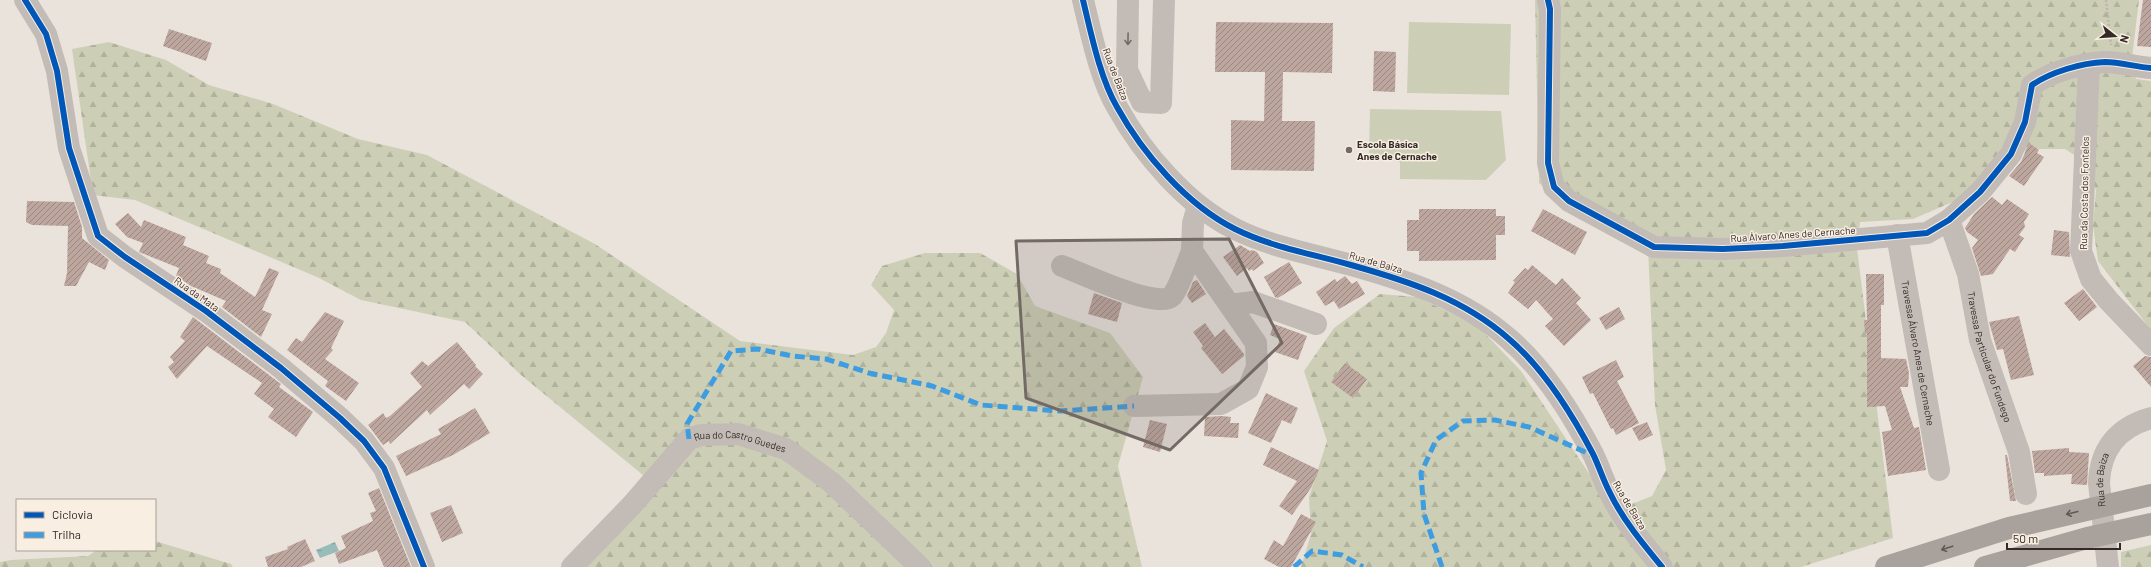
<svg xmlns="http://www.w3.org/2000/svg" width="2151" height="567" viewBox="0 0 2151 567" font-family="Barlow,sans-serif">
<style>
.forest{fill:url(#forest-firs)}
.garden{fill:#cccfb6}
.water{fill:url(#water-ripples)}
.building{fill:url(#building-hatch)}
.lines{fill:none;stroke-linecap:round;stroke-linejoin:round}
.path{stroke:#bcb4ae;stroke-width:2.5;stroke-dasharray:2 2;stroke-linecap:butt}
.minor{stroke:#c3bcb6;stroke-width:22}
.highway{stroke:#a9a29c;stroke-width:22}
.quiet{stroke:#3e9ce0;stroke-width:5;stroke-dasharray:10 5;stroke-linecap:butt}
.cycleway-casing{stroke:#f8eee2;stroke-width:8}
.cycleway{stroke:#0057b8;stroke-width:6}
.oneway{stroke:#746b66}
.oneway2{stroke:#625955}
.marked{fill:#736a65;fill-opacity:0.2;stroke:#736a65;stroke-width:3;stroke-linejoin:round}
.poi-dot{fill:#736a65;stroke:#f8eee2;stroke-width:1.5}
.labels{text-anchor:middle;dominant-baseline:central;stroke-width:3;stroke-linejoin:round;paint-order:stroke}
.street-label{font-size:10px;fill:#332925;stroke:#f8eee2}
.poi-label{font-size:10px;font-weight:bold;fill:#332925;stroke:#f8eee2;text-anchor:start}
</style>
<defs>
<pattern id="forest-firs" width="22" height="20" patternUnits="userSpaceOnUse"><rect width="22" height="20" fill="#cccfb6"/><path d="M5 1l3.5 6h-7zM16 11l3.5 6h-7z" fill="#b0b29c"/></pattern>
<pattern id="water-ripples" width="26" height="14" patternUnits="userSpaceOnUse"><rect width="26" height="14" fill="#99bcbb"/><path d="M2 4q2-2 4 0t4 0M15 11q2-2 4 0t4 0" fill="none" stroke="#7d9998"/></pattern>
<pattern id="building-hatch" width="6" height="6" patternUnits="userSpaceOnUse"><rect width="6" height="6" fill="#bda69e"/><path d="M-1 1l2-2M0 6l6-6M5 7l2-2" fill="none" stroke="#9a8781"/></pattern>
</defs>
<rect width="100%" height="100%" fill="#eae3dc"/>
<!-- forest -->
<path class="forest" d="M1535,0H2139L2132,58L2136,79L2151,81V330L2098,261L2093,226L2096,190L2082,160L2065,149H2035L2011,154L1955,201L1913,219L1860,222L1857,248L1893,538L1801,567H1301L1311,534L1309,497L1327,441L1304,371L1334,328L1380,294L1417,297L1477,325L1521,371L1614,511L1652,496L1666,470L1655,405L1648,248L1551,193L1539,183Z
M109,42L166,60L209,85L273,104L358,139L427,155L595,244L740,341L853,355L876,347L886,333L894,310L871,285L882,266L925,253H980L1017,274L1035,306L1110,333L1143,377L1118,466L1142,567H579L649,480L521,375L465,322L361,300L317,277L135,200L93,195L72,49Z
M155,541L231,564L233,567H0V562L11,560L88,556L97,550H155Z
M2151,545V567H2121V552Z"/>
<!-- garden -->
<path class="garden" d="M1409,22L1511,24L1509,95L1407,93Z
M1370,109L1501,111L1506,160L1486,180L1400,179V162L1369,153Z"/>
<!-- water -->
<path class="water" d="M335,542L339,551L320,558L316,550Z"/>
<!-- building -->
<path class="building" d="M2143,0H2151V47L2137,46Z
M1216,22L1333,23L1332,73L1283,72L1282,121H1315L1314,171L1231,170V120L1264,121L1265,72H1215Z
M169,29L212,43L206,61L163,46Z
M1374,51L1396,52L1395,92L1373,91Z
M2029,143L2039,150L2037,153L2044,157L2024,186L2009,176L2021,162Z
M1992,197L2002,205L2007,199L2029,214L2024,222L2025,227L2019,235L2024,238L2015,252L2010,249L1993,274L1981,276L1972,248L1978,240L1967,232L1965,228L1974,214Z
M27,201L74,202L82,227V238L109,260L105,270L89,262L76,286H64L67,273L68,226L32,225L26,222Z
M1419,209H1496V216H1505V235H1496V260L1419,261V251H1407V220H1419Z
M1543,209L1587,232L1575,255L1531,231Z
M128,213L141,227L144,220L186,237L183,245L209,256L206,263L221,269L220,273L255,297L269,268L279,272L262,310L272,314L261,337L222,307L226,301L191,286L176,276L179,268L139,252L143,243L127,237L115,224Z
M2054,230L2069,232L2070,257L2051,255Z
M1240,245L1250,251L1252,250L1257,252L1264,263L1253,271L1252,269L1249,271L1247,268L1237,276L1223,257Z
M1289,262L1302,283L1278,298L1275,297L1264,277Z
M1532,265L1556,285L1562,278L1581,298L1576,303L1591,320L1564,346L1545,326L1553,319L1536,300L1528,309L1508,293L1515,282L1513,281L1525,268L1528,270Z
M1866,274H1884V305H1881V358L1906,359L1909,373L1908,387H1900L1914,428L1919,427L1926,470L1888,476L1882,432L1892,430L1885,406L1867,407V333L1865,334L1864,320H1867Z
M1345,276L1352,284L1357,281L1365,294L1339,309L1334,301L1325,306L1316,292L1335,279L1337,282Z
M1197,280L1206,294L1192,303L1187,296L1193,282Z
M2083,289L2097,307L2079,321L2064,303Z
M1094,293L1122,303L1117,322L1088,314Z
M1619,307L1625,319L1606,330L1599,318Z
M325,312L344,321L331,348L333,350L325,359L359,383L346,401L325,386L328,381L287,350L296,338L302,342Z
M2019,316L2034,375L2011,380L2003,349L1997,350L1989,322Z
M193,317L273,378L281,384L279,387L313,412L296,437L268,417L274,409L254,394L262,383L207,346L177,379L168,367L174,362L170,357L185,341L180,337Z
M1205,323L1215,337L1224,329L1244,354V356L1222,374L1201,348L1203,346L1193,332Z
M1274,324L1307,336L1298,360L1275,352L1280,339L1270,335Z
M457,342L476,365L475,366L483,374L469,389L464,384L430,415L427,410L390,444L389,441L383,445L368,425L383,413L386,418L390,416L422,387L410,373L422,361L428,366Z
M2145,356L2151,357V387L2133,366Z
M1616,360L1624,377L1617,381L1639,423L1616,435L1613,428L1611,429L1593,393L1590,394L1582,377Z
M1345,363L1367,379L1353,398L1331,382Z
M1266,393L1298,408L1291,424L1282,420L1271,443L1248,433Z
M475,408L490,433L453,455L406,476L396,456L441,434L438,429Z
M1222,416L1231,417L1230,423H1239L1238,438L1204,436L1205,417Z
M1150,420L1167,424L1160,452L1143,447Z
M1647,422L1653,435L1639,441L1632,428Z
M1271,447L1319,470L1311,488L1292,515L1279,506L1297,481L1263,465Z
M2069,448V452L2089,453L2087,485L2071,484L2072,474L2044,476V473H2035L2032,451Z
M2005,455H2007L2016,501H2010Z
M379,488L411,567H384L377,550L339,564L335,553L346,548L341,536L373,521L370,513L376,511L368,493Z
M451,505L463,533L442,542L430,513Z
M1301,514L1316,522L1291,567H1279L1264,559L1274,540L1283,546Z
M305,539L315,561L301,567H268L265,557L288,549L287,547Z"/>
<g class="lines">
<!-- path -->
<path class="path" d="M2106,0L2111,45"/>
<!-- minor -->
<g class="minor">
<path d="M25,0L46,34L57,71L69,148L98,236L125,257L206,311L281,368L340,418L364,441L384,468L424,567"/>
<path d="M1083,0C1091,33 1100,78 1117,107C1143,154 1187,205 1235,229C1271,247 1312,254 1351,265C1408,281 1464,299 1509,339C1543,368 1572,414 1593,454C1599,466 1603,480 1610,493C1623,520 1643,544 1662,567"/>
<path d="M1128,0L1127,70L1142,102L1161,103L1164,0"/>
<path d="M1548,0L1550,9L1548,163L1554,187L1569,201L1654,247L1723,249L1783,246L1927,233L1949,220L1980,192L2011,154L2025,122L2032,85C2051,72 2081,63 2105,62C2120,62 2136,67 2151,68"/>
<path d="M2089,65L2081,251L2091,279L2109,301L2151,345"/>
<path id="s1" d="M1949,220L1968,274L1980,340L2019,452L2026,494"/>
<path id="s2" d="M1897,235L1939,470"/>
<path d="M1062,266C1081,273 1158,310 1172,296C1178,290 1188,261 1192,251"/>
<path d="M1230,305L1253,302L1316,324"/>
<path d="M1134,406L1221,404L1248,389L1257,367L1256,343L1192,251L1193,223L1198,206"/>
<path id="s3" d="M572,567L632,505L689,439L701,435L738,434L786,449L831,482L920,567"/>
<path id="s4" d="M2108,567L2099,483C2100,449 2118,427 2151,418"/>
</g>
<!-- highway -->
<path class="highway" d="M1886,567L2009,528L2151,495
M1985,567L2087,538L2151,524"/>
<!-- quiet -->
<path class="quiet" d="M689,439L687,424L731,351L758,349L792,356L826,359L869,373L932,386L981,405L1060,411L1134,406
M1294,567L1312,551L1342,555L1363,567
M1442,567L1424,514L1421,473L1436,440L1463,421L1495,420L1529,427L1594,456"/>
<!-- cycleway casing -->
<g class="cycleway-casing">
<path id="cycleway" d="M25,0L46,34L57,71L69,148L98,236L125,257L206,311L281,368L340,418L364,441L384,468L424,567
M1083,0C1091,33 1100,78 1117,107C1143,154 1187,205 1235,229C1271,247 1312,254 1351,265C1408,281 1464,299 1509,339C1543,368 1572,414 1593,454C1599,466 1603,480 1610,493C1623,520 1643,544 1662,567
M1548,0L1550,9L1548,163L1554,187L1569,201L1654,247L1723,249L1783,246L1927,233L1949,220L1980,192L2011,154L2025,122L2032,85C2051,72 2081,63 2105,62C2120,62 2136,67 2151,68"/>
</g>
<!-- cycleway -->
<use href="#cycleway" class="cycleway"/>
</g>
<!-- one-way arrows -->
<defs><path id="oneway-shaft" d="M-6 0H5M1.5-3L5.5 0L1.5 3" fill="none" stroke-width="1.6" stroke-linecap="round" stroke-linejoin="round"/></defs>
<use class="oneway" href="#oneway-shaft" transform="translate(1128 39) rotate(91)"/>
<g class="oneway2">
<use href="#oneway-shaft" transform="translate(2072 513) rotate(166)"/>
<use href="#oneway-shaft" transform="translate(1947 548) rotate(162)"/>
</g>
<!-- marked area -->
<path class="marked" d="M1229,239L1282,343L1170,450L1026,398L1016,241Z"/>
<!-- markers -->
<circle class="poi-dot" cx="1349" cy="150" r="4"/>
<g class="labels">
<!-- street labels -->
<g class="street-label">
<text transform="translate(1116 74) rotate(69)">Rua de Baiza</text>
<text transform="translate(2084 193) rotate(-89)">Rua da Costa dos Fontelos</text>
<text transform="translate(1793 234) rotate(-4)">Rua Álvaro Anes de Cernache</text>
<text transform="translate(1376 262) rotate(16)">Rua de Baiza</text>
<text transform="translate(197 294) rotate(35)">Rua da Mata</text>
<text stroke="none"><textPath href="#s2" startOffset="120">Travessa Álvaro Anes de Cernache</textPath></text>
<text stroke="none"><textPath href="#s1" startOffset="143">Travessa Particular do Fundego</textPath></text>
<text stroke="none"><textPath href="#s3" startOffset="226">Rua do Castro Guedes</textPath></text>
<text stroke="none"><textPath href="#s4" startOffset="88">Rua de Baiza</textPath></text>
<text transform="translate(1630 505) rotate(59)">Rua de Baiza</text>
</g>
<!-- poi labels -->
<g class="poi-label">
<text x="1357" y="144">Escola Básica<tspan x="1357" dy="12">Anes de Cernache</tspan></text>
</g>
</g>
<!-- legend -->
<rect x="16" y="499" width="140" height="52" fill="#f8eee2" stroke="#a99f96"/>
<rect x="24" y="512" width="20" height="6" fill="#0057b8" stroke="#a99f96"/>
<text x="52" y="519" font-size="12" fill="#332925">Ciclovia</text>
<rect x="24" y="532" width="20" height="6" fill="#3e9ce0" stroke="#a99f96"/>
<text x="52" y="539" font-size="12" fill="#332925">Trilha</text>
<!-- north arrow -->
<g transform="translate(2115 36) rotate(107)" stroke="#f8eee2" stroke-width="3" paint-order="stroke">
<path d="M0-3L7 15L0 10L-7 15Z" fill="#332925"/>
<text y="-6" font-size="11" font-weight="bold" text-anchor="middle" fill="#332925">N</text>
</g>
<!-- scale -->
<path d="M2007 543v6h113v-6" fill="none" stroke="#332925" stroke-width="2"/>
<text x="2013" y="543" font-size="12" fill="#332925" stroke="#f8eee2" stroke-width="3" paint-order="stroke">50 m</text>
</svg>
